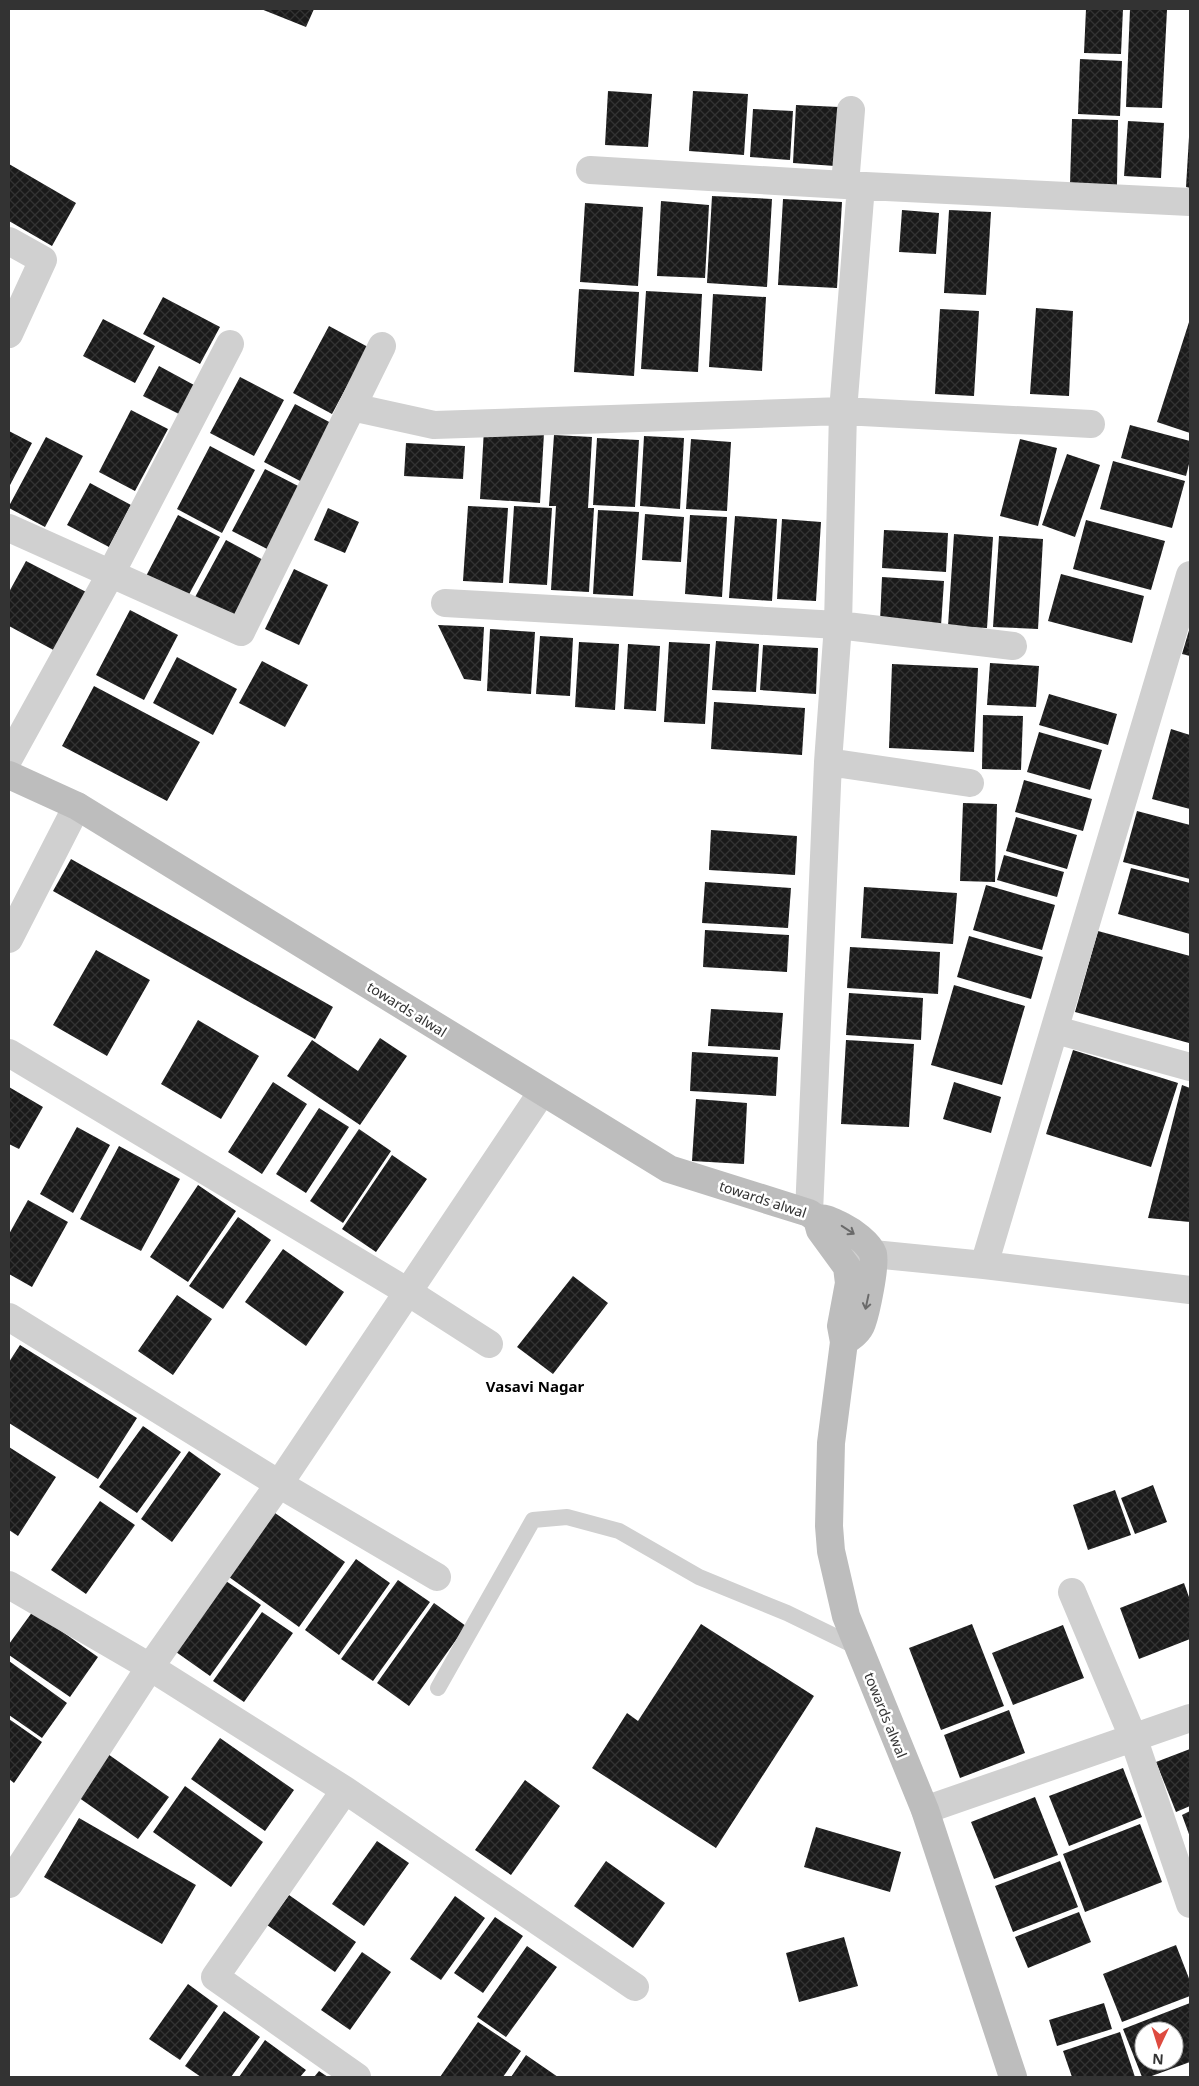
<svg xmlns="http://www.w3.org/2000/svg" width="1199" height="2086" viewBox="0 0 1199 2086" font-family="'Noto Sans',sans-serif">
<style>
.building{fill:url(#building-cross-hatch);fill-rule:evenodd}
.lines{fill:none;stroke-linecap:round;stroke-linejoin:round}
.service{stroke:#d0d0d0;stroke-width:16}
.minor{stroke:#d0d0d0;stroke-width:28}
.secondary{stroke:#bdbdbd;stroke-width:28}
.oneway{stroke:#6a6a6a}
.labels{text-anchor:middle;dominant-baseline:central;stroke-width:5;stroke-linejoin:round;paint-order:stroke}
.street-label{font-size:14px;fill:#333;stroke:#fff}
.neighbourhood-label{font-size:15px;font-weight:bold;fill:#000;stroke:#fff}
</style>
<defs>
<pattern id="building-cross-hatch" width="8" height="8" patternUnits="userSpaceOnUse" patternTransform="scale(1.25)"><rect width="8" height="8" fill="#1a1a1a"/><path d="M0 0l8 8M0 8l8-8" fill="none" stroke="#333"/></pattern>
</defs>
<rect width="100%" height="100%" fill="#fff"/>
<!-- building -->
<path class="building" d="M261,9H314L306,27Z
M1086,9H1123L1121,54L1084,53Z
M1130,9L1167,10L1162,108L1126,107Z
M1080,59L1122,61L1120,116L1078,114Z
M608,91L652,94L648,147L605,145Z
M693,91L748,94L744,155L689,151Z
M796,105L839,107L835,166L793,163Z
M753,109L793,111L790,160L750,157Z
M1072,119L1118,120L1117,185L1070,184Z
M1128,121L1164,123L1161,178L1124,176Z
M1189,137H1190V188L1186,187Z
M9,164L76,203L52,246L9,221Z
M712,196L772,199L767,287L707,283Z
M783,199L842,202L837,288L778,285Z
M661,201L709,205L705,278L657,276Z
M585,203L643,207L638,286L580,282Z
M902,210L939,213L936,254L899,252Z
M949,210L991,212L986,295L944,293Z
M579,289L639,292L634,376L574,372Z
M646,291L702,294L698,372L641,369Z
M713,294L766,297L762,371L709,367Z
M163,297L220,327L200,364L143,334Z
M1036,308L1073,311L1069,396L1030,394Z
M940,309L979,311L974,396L935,394Z
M103,319L155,346L135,383L83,356Z
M1190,319V433L1157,422Z
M329,326L368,347L332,414L293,393Z
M159,366L194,385L179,414L143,396Z
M240,377L284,400L254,456L210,433Z
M295,404L333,424L302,482L264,462Z
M131,410L168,429L135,491L99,472Z
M1130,425L1190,441V460L1186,476L1121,458Z
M484,429L544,433L540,503L480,499Z
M9,431L32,443L9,487Z
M554,435L592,437L588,508H594L589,592L551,590L556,506H549Z
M644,436L684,438L680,509L640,506Z
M46,437L83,456L45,527L9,508V506Z
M597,438L639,440L635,507L593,505Z
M691,439L731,442L727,511L686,509Z
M1020,439L1057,448L1038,526L1000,516Z
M406,443L465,446L463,479L404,476Z
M210,446L255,470L222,533L177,509Z
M1067,454L1100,465L1075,537L1042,525Z
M1113,461L1185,481L1172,528L1100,509Z
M265,469L306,490L273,552L232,531Z
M90,483L131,505L109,547L67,525Z
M468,506L508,508L503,583L463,581Z
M514,506L552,508L547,585L509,583Z
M328,508L359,522L345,553L314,540Z
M598,510L639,512L633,596L593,594Z
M645,514L684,517L681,562L642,560Z
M178,515L220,537L186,600L145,578Z
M690,515L727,517L722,597L685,594Z
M735,516L777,519L772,601L729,598Z
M782,519L821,522L816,601L777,599Z
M1086,520L1165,541L1151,590L1073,569Z
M884,530L948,533L946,572L882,568Z
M954,534L993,537L987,628L948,626Z
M999,536L1043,539L1038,629L993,627Z
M226,540L267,562L235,621L194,599Z
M26,561L90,594L59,653L9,626V592Z
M294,569L328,585L299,645L265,629Z
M1061,574L1144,596L1132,643L1048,621Z
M882,577L944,581L941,626L880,622Z
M130,610L178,635L144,700L96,675Z
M438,625L484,627L481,681L464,679Z
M1190,627V656L1182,654Z
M490,629L535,632L531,694L487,691Z
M540,636L573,638L570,696L536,694Z
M716,641L759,644L756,692L712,690Z
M579,642L619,644L615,710L575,707Z
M669,642L710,644L705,724L664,722Z
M628,644L660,646L656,711L624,709Z
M763,645L818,648L816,694L760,690Z
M177,657L237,689L213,735L153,703Z
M262,661L308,685L285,727L239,703Z
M990,663L1039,666L1036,707L987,705Z
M892,664L978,668L974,752L889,748Z
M94,686L200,742L167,801L62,746Z
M1049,694L1117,714L1108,745L1039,725Z
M714,702L805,708L802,755L711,749Z
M983,715L1023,716L1021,770L982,769Z
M1171,729L1190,735V809L1152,799Z
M1039,732L1102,750L1090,790L1027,772Z
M1024,780L1092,799L1083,831L1015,812Z
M963,803L997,804L995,882L960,881Z
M1137,811L1190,825V879L1123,862Z
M1016,817L1077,835L1067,869L1006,851Z
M711,830L797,836L795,875L709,870Z
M1004,855L1064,872L1057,897L997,880Z
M71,859L333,1007L315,1039L53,891Z
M1131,868L1190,883V934L1118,914Z
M705,882L791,888L788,928L702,923Z
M986,885L1055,905L1042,950L973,930Z
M864,887L957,893L953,944L861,938Z
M705,930L789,935L787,972L703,967Z
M1098,931L1190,956V1037L1189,1043L1075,1012Z
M969,936L1043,957L1031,999L957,977Z
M850,947L940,952L938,994L847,988Z
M96,950L150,980L107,1056L53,1025Z
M954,985L1025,1006L1002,1085L931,1065Z
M849,993L923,998L921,1040L846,1035Z
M711,1009L783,1013L780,1050L708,1046Z
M198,1020L259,1056L221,1119L161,1084Z
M380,1038L407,1056L360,1125L287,1076L312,1040L358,1071Z
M846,1040L914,1044L909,1127L841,1124Z
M1073,1050L1178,1083L1151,1167L1046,1134Z
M692,1052L778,1057L776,1096L690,1091Z
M273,1082L307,1104L262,1174L228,1152Z
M954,1082L1001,1097L991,1133L943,1119Z
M1182,1085L1190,1088V1222L1148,1218Z
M9,1087L43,1107L19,1149L9,1144Z
M696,1099L747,1103L744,1164L692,1161Z
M319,1108L349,1127L306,1193L276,1174Z
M77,1127L110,1145L73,1213L40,1194Z
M359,1129L391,1151L343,1223L310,1201Z
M119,1146L180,1179L141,1251L80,1219Z
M392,1155L427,1179L376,1252L342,1229Z
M198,1185L236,1211L188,1282L150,1257Z
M28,1200L68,1222L32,1287L9,1274V1234Z
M238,1217L271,1240L223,1309L189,1286Z
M283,1249L344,1292L306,1346L245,1302Z
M573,1276L608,1303L553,1374L517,1347Z
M177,1295L212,1319L173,1375L138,1351Z
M20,1345L137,1418L98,1479L9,1423V1362Z
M143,1426L181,1452L137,1513L99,1487Z
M9,1447L56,1477L18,1536L9,1530Z
M189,1451L221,1474L172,1542L141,1519Z
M1153,1485L1167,1522L1135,1534L1121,1498Z
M1115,1490L1131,1535L1088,1550L1073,1505Z
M100,1501L135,1525L86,1594L51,1570Z
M275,1513L345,1562L299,1627L229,1577Z
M356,1559L390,1583L339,1655L305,1630Z
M398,1580L430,1602L373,1681L341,1659Z
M226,1581L261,1605L210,1676L176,1652Z
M1184,1583L1190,1600V1639L1139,1659L1120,1608Z
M434,1603L466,1626L409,1706L377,1683Z
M33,1611L98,1657L70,1697L9,1655V1644Z
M262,1612L293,1633L244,1702L213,1681Z
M701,1624L814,1696L716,1848L592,1768L627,1713L638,1721Z
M972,1624L1004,1706L941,1730L909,1648Z
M1063,1625L1084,1678L1013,1705L992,1653Z
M9,1661L67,1703L42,1738L9,1715Z
M1009,1710L1025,1753L960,1778L944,1735Z
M9,1719L42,1742L14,1783L9,1779Z
M220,1738L294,1790L265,1831L191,1779Z
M1190,1749V1806L1176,1812L1156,1762Z
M105,1752L169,1797L138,1839L75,1795Z
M1123,1768L1142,1817L1069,1846L1049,1796Z
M525,1780L560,1806L511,1875L475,1850Z
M185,1786L263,1842L231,1887L153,1832Z
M1035,1797L1058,1855L994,1879L971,1822Z
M1190,1811V1837L1182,1815Z
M79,1818L196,1885L162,1944L44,1877Z
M1140,1824L1162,1882L1085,1912L1063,1854Z
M816,1827L901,1852L890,1892L804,1867Z
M377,1841L409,1863L364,1926L332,1904Z
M606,1861L665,1903L633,1948L574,1906Z
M1060,1861L1078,1907L1013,1932L995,1886Z
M289,1895L356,1942L335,1972L267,1925Z
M455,1896L485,1918L441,1980L410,1959Z
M1079,1912L1091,1942L1028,1968L1015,1937Z
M495,1917L523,1936L483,1993L454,1973Z
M844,1937L858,1986L799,2002L786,1953Z
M1176,1945L1190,1981V1996L1122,2022L1103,1974Z
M527,1946L557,1967L506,2037L477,2017Z
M362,1952L391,1972L350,2030L321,2010Z
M188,1984L218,2006L180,2060L149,2039Z
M1104,2003L1112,2029L1057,2046L1049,2020Z
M1190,2003V2062L1149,2077H1142L1123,2029ZM1144,2031H1174V2061H1144Z
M224,2011L260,2037L231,2077H201L185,2066Z
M478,2022L521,2051L503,2077H440Z
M1120,2032L1135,2077H1072L1063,2051Z
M265,2040L306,2070L300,2077H239Z
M526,2055L558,2077H511Z
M319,2071L328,2077H314Z"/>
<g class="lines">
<!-- service -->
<path class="service" d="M438,1688L533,1520L567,1517L619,1531L699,1577L787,1613L859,1648"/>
<!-- minor -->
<path class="minor" d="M590,170L845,185L1190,202
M845,185L851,110
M9,241L43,260L9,334
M352,407L434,425L843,411L1091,424
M9,528L241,632L382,346
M445,603L838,625L1013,646
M9,758L110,575L230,344
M828,762L970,783
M9,939L77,806
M1056,1030L1190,1067
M9,1053L408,1292L489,1344
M809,1213L828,762L838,625L843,411L861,186
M838,1253L873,1254L984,1265L1190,1290
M984,1265L1190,575
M9,1317L279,1484L437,1577
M9,1585L150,1667L345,1790L635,1987
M1072,1592L1133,1737L1190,1904
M345,1790L215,1977L357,2077
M925,1810L1190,1718
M9,1884L150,1667L279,1484L542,1092"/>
<!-- secondary -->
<path class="secondary" d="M9,775L77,806L669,1169L809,1213L817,1219L820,1230L847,1267L849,1283L841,1326L844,1342L831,1443L829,1526L831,1551L846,1616L925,1810L1013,2077
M817,1219C826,1217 833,1222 842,1226C852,1231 869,1243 873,1254C876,1265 866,1312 862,1323C859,1332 851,1337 844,1342"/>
</g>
<!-- one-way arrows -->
<defs><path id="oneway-shaft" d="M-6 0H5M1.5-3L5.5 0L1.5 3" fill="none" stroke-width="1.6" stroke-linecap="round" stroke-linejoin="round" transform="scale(1.25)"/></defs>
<g class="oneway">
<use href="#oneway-shaft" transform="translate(848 1230) rotate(33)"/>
<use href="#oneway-shaft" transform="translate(867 1302) rotate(102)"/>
</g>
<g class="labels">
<!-- street labels -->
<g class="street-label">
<text transform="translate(407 1009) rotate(32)">towards alwal</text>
<text transform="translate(763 1199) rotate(18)">towards alwal</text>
<text transform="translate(886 1715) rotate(68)">towards alwal</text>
</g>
<!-- neighbourhood labels -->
<g class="neighbourhood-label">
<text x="535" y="1386">Vasavi Nagar</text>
</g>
</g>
<!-- border -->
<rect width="1199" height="2086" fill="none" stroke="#333333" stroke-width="20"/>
<!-- north arrow -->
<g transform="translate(1159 2046) rotate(184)"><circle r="24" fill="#ffffff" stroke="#adadad"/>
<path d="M0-4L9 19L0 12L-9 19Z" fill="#de4b40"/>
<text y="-8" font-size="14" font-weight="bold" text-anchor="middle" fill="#333333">N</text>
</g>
</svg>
